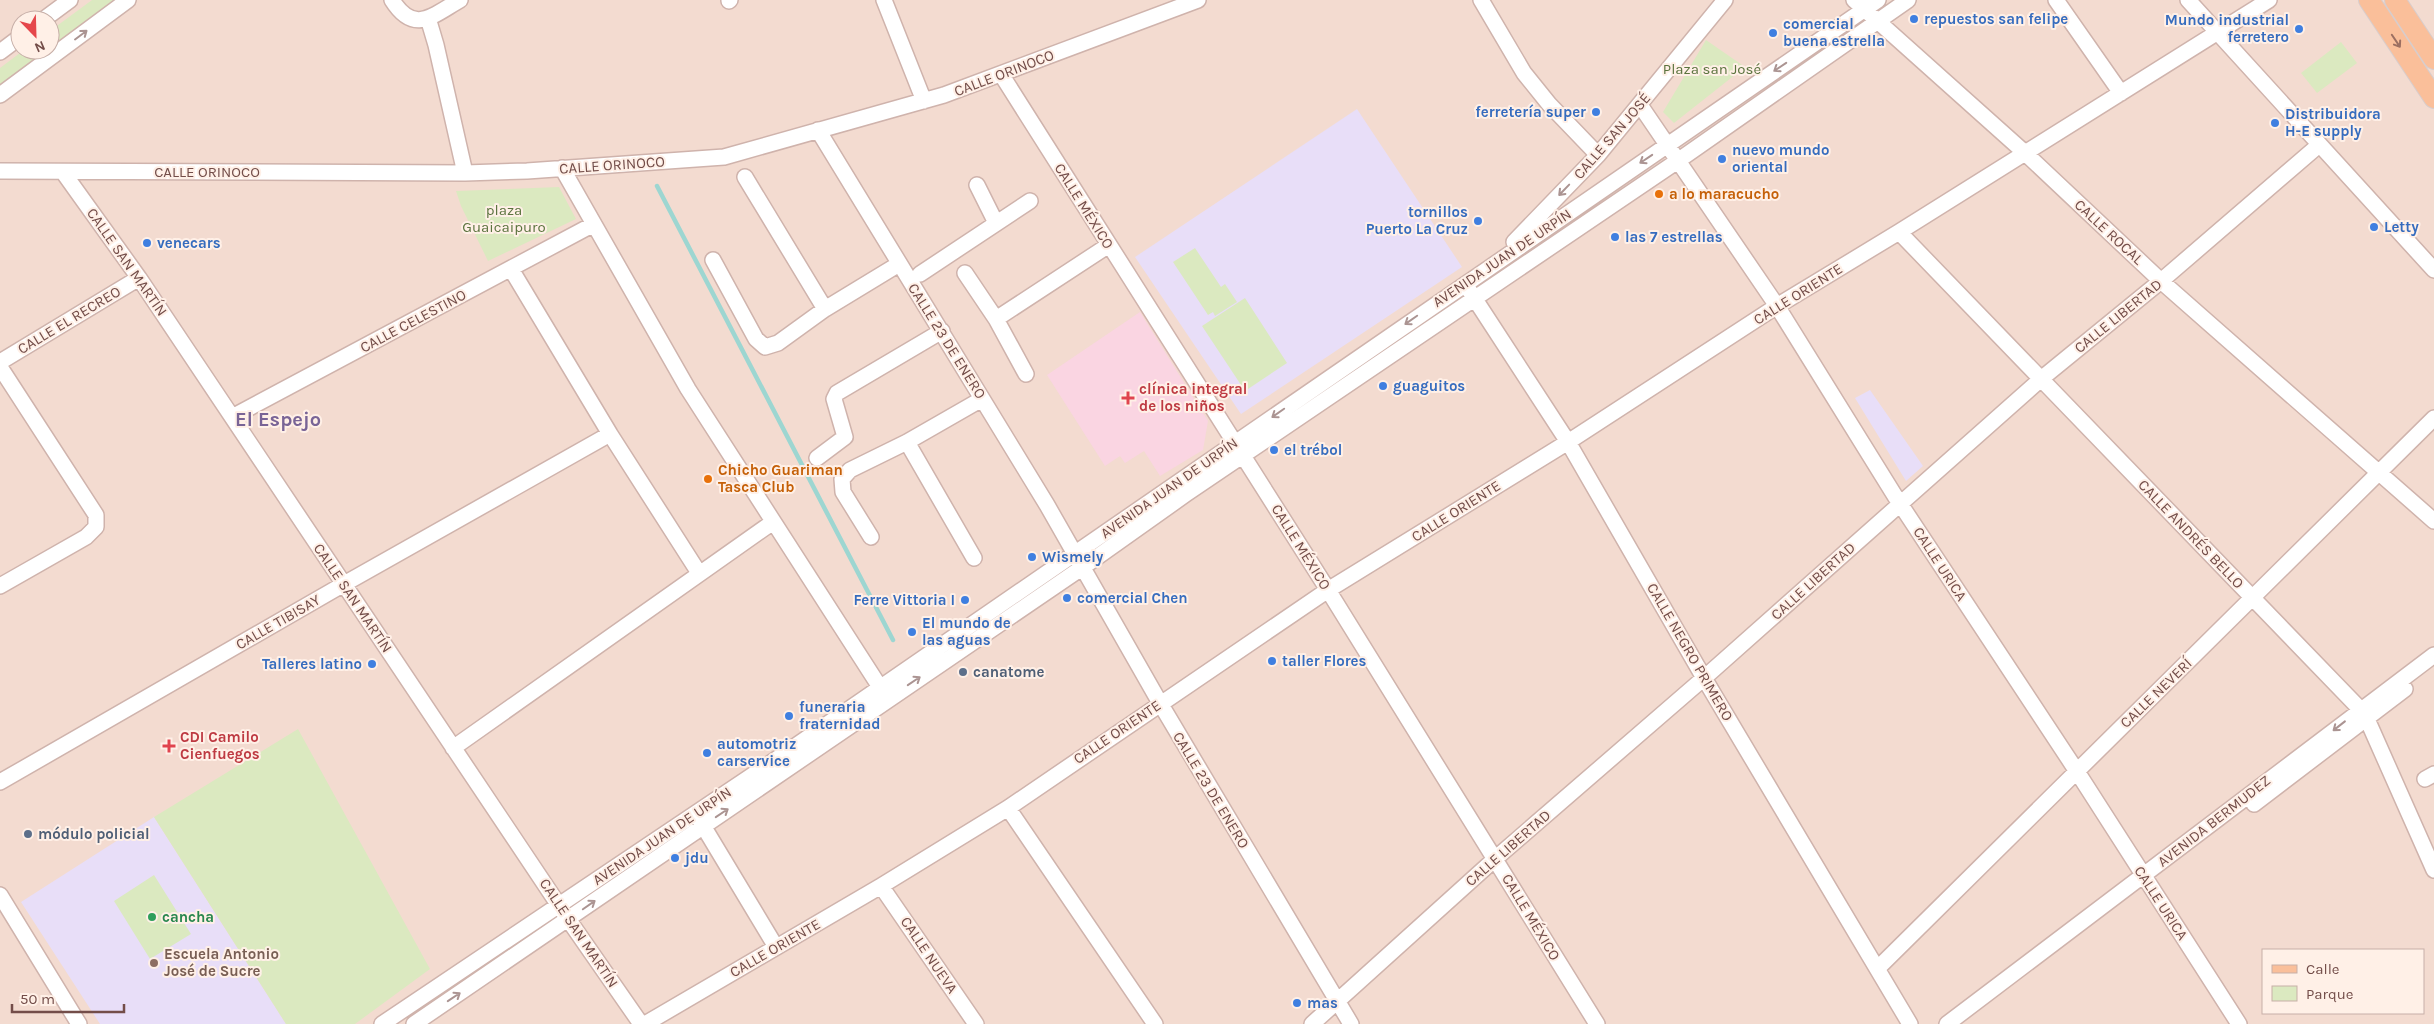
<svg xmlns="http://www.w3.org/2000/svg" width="2434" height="1024" viewBox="0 0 2434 1024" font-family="Karla,sans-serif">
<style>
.residential{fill:#f3dbd0;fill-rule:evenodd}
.education{fill:#e8def8}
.medical{fill:#fad5e2}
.green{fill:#dbe9c0}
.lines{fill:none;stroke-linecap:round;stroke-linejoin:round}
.stream{stroke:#9dd6d1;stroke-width:4.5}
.minor-casing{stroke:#cfb3ac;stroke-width:18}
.major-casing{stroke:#d8cdcc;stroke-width:22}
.minor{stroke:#fff;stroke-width:15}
.major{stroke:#fabf9a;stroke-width:20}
.oneway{stroke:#ab9492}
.oneway2{stroke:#9c6f61}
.shop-dot{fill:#3f7fe0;stroke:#fff0e7;stroke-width:2}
.food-dot{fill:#e8710a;stroke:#fff0e7;stroke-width:2}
.health-dot{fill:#e0444e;stroke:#fff0e7;stroke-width:2}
.service-dot{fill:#5c6f8a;stroke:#fff0e7;stroke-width:2}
.leisure-dot{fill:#2e9e5b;stroke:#fff0e7;stroke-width:2}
.education-dot{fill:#8d6e63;stroke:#fff0e7;stroke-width:2}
.labels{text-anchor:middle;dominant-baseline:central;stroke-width:4;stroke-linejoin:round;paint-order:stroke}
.shop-label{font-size:15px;font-weight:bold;fill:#366cbe;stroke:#fff0e7;text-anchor:start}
.park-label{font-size:15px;fill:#5b733e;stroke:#fff0e7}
.street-label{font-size:15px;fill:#734d49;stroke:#fff0e7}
.food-label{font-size:15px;font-weight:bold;fill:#c56008;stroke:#fff0e7;text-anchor:start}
.health-label{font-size:15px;font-weight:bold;fill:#be3a42;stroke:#fff0e7;text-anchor:start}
.service-label{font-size:15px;font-weight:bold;fill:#4e5e75;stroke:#fff0e7;text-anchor:start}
.leisure-label{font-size:15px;font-weight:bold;fill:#27864d;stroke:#fff0e7;text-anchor:start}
.education-label{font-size:15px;font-weight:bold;fill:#785e54;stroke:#fff0e7;text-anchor:start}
.district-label{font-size:20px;font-weight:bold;fill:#796496;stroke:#fff0e7}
</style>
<rect width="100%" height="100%" fill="#fcebe1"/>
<!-- residential -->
<path class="residential" d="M0,0H2434V1024H0ZM20,20H50V50H20ZM2263,950H2423V1013H2263Z"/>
<!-- education -->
<path class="education" d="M1357,109L1462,267L1241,414L1135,257Z
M1870,390L1923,466L1906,481L1855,398Z
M154,817L286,1024H100L21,902Z"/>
<!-- medical -->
<path class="medical" d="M1140,312L1208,421L1203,450L1160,476L1144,451L1125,463L1120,456L1105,466L1047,375Z"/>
<!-- green -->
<path class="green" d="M92,0H118L50,50V31Z
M1706,40L1745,67L1674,123L1663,112Z
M2341,42L2357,63L2317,93L2301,73Z
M24,50H50L0,87V68Z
M559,187L576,219L488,261L461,206L456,191Z
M1195,248L1221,287L1225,284L1237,302L1215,316L1213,312L1208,315L1173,262Z
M1245,298L1287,363L1245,391L1202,326Z
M298,729L430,969L355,1024H286L154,817Z
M154,875L191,934L150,959L114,901Z"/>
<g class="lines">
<!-- stream -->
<path class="stream" d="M657,186L893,640"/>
<!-- minor casing -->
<g class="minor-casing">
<path id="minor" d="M392,0C414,35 432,16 460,0
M884,0L924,101
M1481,0L1524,73L1549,104L1598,155
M1854,0L2024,152L2161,281L2434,521
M2056,0L2121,93
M2188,0L2434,270
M729,1L730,0
M428,18L436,45L465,173
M43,20L70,0
M0,52L20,37
M1001,74L1328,590L1597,1024
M0,95L128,0
M1640,105L1777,306L1895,496L2076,770L2239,1024
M818,130L1047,505L1160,703L1351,1024
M562,168L688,389L885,695
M0,171L465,173L527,171L724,157L944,95L1198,0
M63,172L139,278L568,919L641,1024
M745,177L825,309
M977,185L996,223
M1899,232L2360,709L2367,719L2434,870
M1514,242L1598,155L1725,0
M713,260L756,339L765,347L778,343L825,309L899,264
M511,269L610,434L699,573
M965,273L996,319
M920,274L1030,201
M1469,290L1568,442L1704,678L1910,1024
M0,362L139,278
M0,367L96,515V527L86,537L0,586
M1026,374L996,319L1109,245
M232,417L594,224
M907,442L974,558
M817,458L845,437L834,399L837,393L942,331
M871,537L843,492L842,479L850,470L907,442L982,399
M453,748L773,522
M2425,779L2434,774
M0,782L344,584L610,434
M2254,804L2405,689
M1008,808L1155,1024
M699,819L776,947
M881,886L976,1024
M0,895L79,1024
M1878,968L2434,418
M382,1024L784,754L1878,0
M414,1024L1083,567L1186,494L1679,160L1908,0
M645,1024L881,886L1008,808L1328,590L1568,442L1777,306L1899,232L2269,0
M1312,1024L1496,858L1704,678L2041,379L2161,281L2319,145
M1947,1024L2434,655"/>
</g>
<!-- major casing -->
<g class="major-casing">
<path id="major" d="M2369,0L2434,98
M2395,0L2434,59"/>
</g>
<!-- minor -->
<use href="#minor" class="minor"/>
<!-- major -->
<use href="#major" class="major"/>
</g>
<!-- one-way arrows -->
<defs><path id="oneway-shaft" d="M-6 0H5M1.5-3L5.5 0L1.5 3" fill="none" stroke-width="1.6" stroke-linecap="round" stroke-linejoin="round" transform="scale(1.25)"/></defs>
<g class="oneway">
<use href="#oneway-shaft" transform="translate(81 35) rotate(-37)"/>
<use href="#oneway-shaft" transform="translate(1780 67) rotate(146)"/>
<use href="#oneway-shaft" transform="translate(1646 159) rotate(146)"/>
<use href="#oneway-shaft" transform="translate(1564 190) rotate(134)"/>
<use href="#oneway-shaft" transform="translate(1411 320) rotate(145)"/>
<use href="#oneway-shaft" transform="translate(1278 413) rotate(145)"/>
<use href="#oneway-shaft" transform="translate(914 681) rotate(-34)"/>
<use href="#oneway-shaft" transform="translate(2339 726) rotate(142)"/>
<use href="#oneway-shaft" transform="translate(722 813) rotate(-34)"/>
<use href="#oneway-shaft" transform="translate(589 905) rotate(-35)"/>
<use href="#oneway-shaft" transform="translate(454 997) rotate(-34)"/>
</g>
<use class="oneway2" href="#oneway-shaft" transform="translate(2396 41) rotate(56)"/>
<!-- markers -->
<g class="shop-dot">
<circle cx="1914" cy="19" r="5"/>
<circle cx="2299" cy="29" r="5"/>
<circle cx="1773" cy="33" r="5"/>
<circle cx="1596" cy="112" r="5"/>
<circle cx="2275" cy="123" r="5"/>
<circle cx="1722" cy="159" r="5"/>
<circle cx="1478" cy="221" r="5"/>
<circle cx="2374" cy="227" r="5"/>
<circle cx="1615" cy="237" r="5"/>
<circle cx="147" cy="243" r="5"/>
<circle cx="1383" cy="386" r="5"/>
<circle cx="1274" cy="450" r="5"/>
<circle cx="1032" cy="557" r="5"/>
<circle cx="1067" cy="598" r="5"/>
<circle cx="965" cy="600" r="5"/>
<circle cx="912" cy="632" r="5"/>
<circle cx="1272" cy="661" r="5"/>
<circle cx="372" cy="664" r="5"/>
<circle cx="789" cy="716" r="5"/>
<circle cx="707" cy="753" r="5"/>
<circle cx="675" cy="858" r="5"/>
<circle cx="1297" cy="1003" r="5"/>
</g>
<g class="food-dot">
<circle cx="1659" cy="194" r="5"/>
<circle cx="708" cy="479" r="5"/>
</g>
<g class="health-dot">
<path d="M1125.5 390.5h5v5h5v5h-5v5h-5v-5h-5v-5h5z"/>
<path d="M166.5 738.5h5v5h5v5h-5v5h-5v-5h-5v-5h5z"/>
</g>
<g class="service-dot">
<circle cx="963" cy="672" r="5"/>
<circle cx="28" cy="834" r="5"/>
</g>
<circle class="leisure-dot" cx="152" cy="917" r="5"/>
<circle class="education-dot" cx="154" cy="963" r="5"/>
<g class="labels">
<!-- shop labels -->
<g class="shop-label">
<text x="1924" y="19">repuestos san felipe</text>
<text x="2289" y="20" text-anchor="end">Mundo industrial<tspan x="2289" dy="17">ferretero</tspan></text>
<text x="1783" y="24">comercial<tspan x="1783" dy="17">buena estrella</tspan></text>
<text x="1586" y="112" text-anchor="end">ferretería super</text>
<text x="2285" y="114">Distribuidora<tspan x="2285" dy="17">H-E supply</tspan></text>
<text x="1732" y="150">nuevo mundo<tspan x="1732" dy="17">oriental</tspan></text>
<text x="1468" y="212" text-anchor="end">tornillos<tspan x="1468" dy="17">Puerto La Cruz</tspan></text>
<text x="2384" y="227">Letty</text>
<text x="1625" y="237">las 7 estrellas</text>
<text x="157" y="243">venecars</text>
<text x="1393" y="386">guaguitos</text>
<text x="1284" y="450">el trébol</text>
<text x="1042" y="557">Wismely</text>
<text x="1077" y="598">comercial Chen</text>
<text x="955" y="600" text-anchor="end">Ferre Vittoria I</text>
<text x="922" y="623">El mundo de<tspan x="922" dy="17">las aguas</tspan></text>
<text x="1282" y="661">taller Flores</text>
<text x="362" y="664" text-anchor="end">Talleres latino</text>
<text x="799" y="707">funeraria<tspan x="799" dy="17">fraternidad</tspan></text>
<text x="717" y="744">automotriz<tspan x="717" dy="17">carservice</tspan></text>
<text x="685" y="858">jdu</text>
<text x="1307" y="1003">mas</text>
</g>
<!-- park labels -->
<g class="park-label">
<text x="1712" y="69">Plaza san José</text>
<text x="504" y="210">plaza<tspan x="504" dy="17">Guaicaipuro</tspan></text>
</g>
<!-- street labels -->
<g class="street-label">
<text transform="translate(1004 73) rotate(-21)">CALLE ORINOCO</text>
<text transform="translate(1612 136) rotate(-49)">CALLE SAN JOSÉ</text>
<text transform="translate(612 165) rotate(-4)">CALLE ORINOCO</text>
<text x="207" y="172">CALLE ORINOCO</text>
<text transform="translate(1084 206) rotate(58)">CALLE MÉXICO</text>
<text transform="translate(2109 232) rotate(43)">CALLE ROCAL</text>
<text transform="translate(1502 258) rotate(-34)">AVENIDA JUAN DE URPÍN</text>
<text transform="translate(127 262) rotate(55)">CALLE SAN MARTÍN</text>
<text transform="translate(1798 294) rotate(-32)">CALLE ORIENTE</text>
<text transform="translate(2118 316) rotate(-39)">CALLE LIBERTAD</text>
<text transform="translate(69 320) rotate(-31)">CALLE EL RECREO</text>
<text transform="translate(413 321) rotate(-28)">CALLE CELESTINO</text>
<text transform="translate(947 341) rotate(58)">CALLE 23 DE ENERO</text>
<text transform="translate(1169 488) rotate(-35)">AVENIDA JUAN DE URPÍN</text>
<text transform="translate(1456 511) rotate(-32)">CALLE ORIENTE</text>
<text transform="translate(2191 534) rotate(46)">CALLE ANDRÉS BELLO</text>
<text transform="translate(1301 547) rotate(58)">CALLE MÉXICO</text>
<text transform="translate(1940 564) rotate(57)">CALLE URICA</text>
<text transform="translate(1813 581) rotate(-42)">CALLE LIBERTAD</text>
<text transform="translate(353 598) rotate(56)">CALLE SAN MARTÍN</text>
<text transform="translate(278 622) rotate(-30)">CALLE TIBISAY</text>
<text transform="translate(1690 652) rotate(60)">CALLE NEGRO PRIMERO</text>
<text transform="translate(2156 693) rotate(-44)">CALLE NEVERÍ</text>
<text transform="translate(1117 732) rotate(-34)">CALLE ORIENTE</text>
<text transform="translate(1211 790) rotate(59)">CALLE 23 DE ENERO</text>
<text transform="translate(2214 821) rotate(-38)">AVENIDA BERMUDEZ</text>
<text transform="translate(662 836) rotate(-34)">AVENIDA JUAN DE URPÍN</text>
<text transform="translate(1508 848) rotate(-41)">CALLE LIBERTAD</text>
<text transform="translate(2161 903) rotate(57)">CALLE URICA</text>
<text transform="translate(1531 917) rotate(59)">CALLE MÉXICO</text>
<text transform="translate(579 933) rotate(56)">CALLE SAN MARTÍN</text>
<text transform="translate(775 948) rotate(-30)">CALLE ORIENTE</text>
<text transform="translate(929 955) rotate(56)">CALLE NUEVA</text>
</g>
<!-- food labels -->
<g class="food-label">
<text x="1669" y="194">a lo maracucho</text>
<text x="718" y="470">Chicho Guariman<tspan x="718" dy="17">Tasca Club</tspan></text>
</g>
<!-- health labels -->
<g class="health-label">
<text x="1139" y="389">clínica integral<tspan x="1139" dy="17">de los niños</tspan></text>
<text x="180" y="737">CDI Camilo<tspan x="180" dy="17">Cienfuegos</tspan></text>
</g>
<!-- service labels -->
<g class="service-label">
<text x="973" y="672">canatome</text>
<text x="38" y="834">módulo policial</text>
</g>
<!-- leisure labels -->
<g class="leisure-label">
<text x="162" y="917">cancha</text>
</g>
<!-- education labels -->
<g class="education-label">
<text x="164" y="954">Escuela Antonio<tspan x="164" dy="17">José de Sucre</tspan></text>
</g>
<!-- district labels -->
<g class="district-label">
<text x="278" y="419">El Espejo</text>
</g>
</g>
<!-- legend -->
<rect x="2262" y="949" width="162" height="65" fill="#fff0e7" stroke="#c7afa8"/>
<rect x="2272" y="965" width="25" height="8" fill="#fabf9a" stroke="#c7afa8"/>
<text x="2306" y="974" font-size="15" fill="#734d49">Calle</text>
<rect x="2272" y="986" width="25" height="15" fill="#dbe9c0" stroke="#c7afa8"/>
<text x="2306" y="999" font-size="15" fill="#734d49">Parque</text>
<!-- north arrow -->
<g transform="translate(35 35) rotate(157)"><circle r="24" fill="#fff0e7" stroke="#c7afa8"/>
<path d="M0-4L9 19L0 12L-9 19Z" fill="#e5474b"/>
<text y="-8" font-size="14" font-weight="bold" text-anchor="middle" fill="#734d49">N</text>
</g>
<!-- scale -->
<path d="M12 1004v8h112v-8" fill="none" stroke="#734d49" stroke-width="2.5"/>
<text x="20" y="1004" font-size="15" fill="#734d49" stroke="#fff0e7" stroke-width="4" paint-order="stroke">50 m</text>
</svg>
